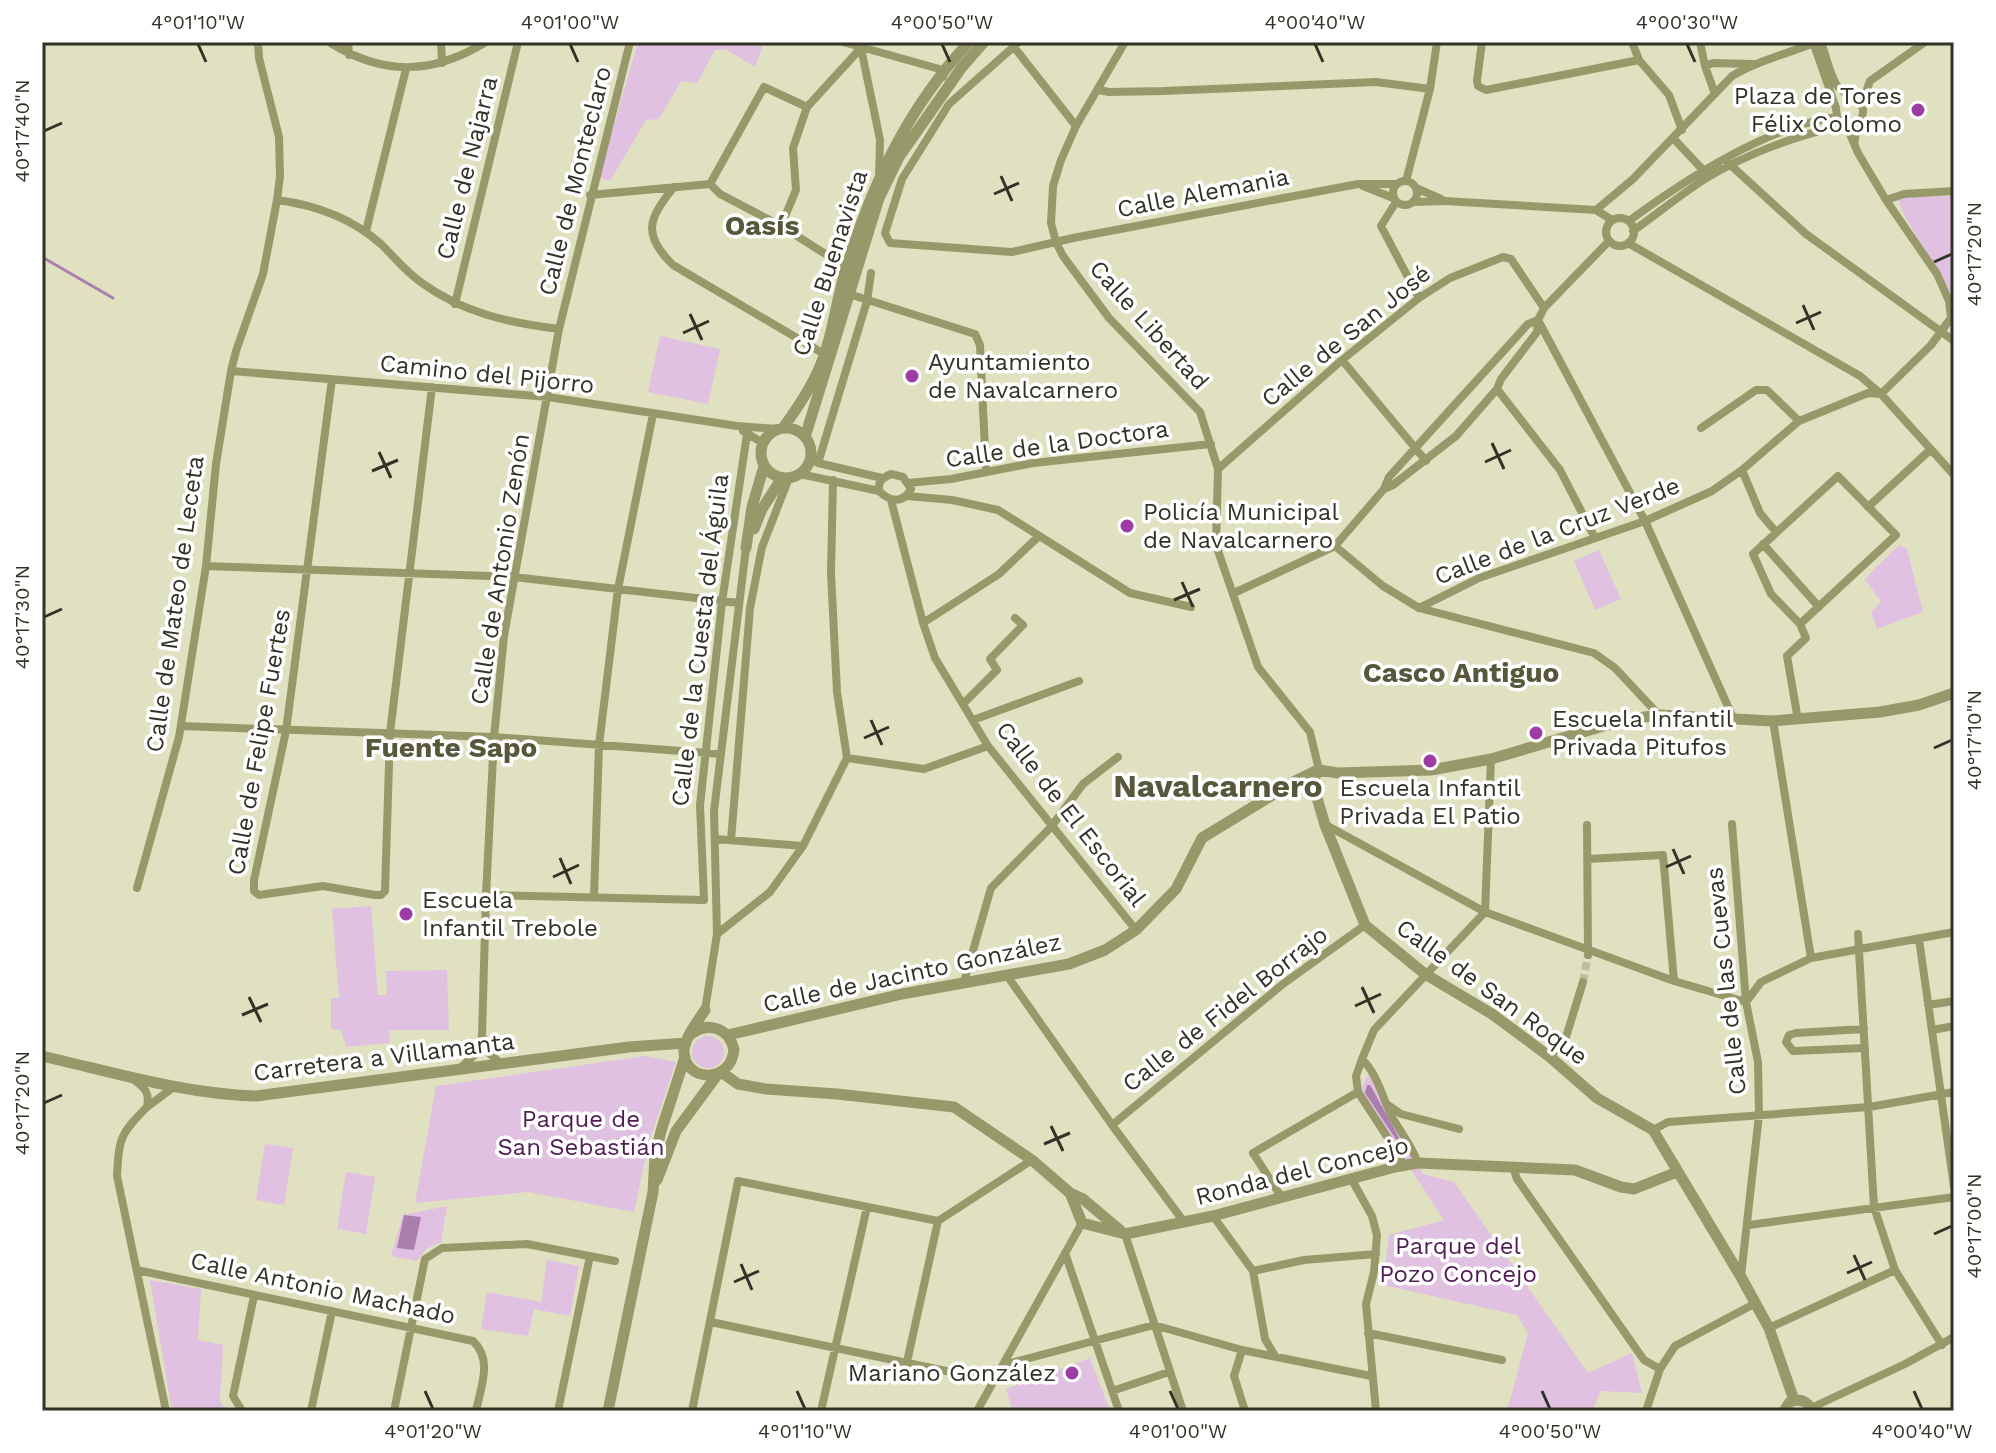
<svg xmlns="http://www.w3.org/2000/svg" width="1996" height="1453" viewBox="0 0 1996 1453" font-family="'Work Sans',sans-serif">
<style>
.green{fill:#e0c1e1}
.water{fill:#ab7fad}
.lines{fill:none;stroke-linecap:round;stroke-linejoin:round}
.stream{stroke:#ab7fad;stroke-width:3}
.minor-tunnel{stroke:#bdbea2;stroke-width:8;stroke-dasharray:8 4;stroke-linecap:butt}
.minor{stroke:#98996b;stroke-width:8}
.tertiary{stroke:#98996b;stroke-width:11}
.ticks{fill:none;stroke:#323326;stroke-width:3}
.poi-dot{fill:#9c3ca4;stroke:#fff;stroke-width:3}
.labels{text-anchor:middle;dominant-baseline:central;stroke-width:7;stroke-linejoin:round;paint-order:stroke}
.poi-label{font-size:24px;fill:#323326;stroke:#fff;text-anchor:start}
.street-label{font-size:24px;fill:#323326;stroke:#fff}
.park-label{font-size:24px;fill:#511c56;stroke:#fff}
.quarter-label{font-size:28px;font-weight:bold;fill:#57583b;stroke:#fff}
.district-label{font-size:32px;font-weight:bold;fill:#57583b;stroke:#fff}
.neatline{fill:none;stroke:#323326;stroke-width:3}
.ticks-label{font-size:20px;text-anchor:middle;fill:#323326}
</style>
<rect width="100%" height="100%" fill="#e0e1c1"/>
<!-- green -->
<path class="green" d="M638,42H764L755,67L725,49L715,50L697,83L681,81L659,119L646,120L610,181L599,177Z
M1954,196V299L1904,215L1897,197Z
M660,336L720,349L708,404L648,392Z
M1899,545L1907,549L1923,612L1877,629L1871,612L1881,602L1865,579Z
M1599,550L1621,599L1595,610L1574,561Z
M371,906L378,995H387L386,971L447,970L449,1030H389L390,1043L346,1047L341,1030L331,1029V998H339L332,909Z
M692 1052a16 16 0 1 1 32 0a16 16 0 1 1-32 0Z
M645,1056L676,1062L649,1142L634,1212L528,1192L415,1203L436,1086Z
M1368,1074L1423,1174L1454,1182L1588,1373L1632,1353L1642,1393L1600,1391L1593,1411H1507L1528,1333L1517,1315L1383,1285L1389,1235L1444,1220L1367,1102L1361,1089Z
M265,1144L293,1148L284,1205L256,1200Z
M346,1172L375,1177L366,1234L337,1229Z
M447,1206L441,1242L426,1249L417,1261L391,1256L403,1215Z
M547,1260L579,1266L570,1316L534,1309L528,1336L481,1329L487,1292L541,1302Z
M150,1280L201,1289L198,1340L223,1345L220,1401L226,1411H172Z
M1090,1358L1110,1411H1013L1006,1389Z"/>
<!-- water -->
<path class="water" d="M1367,1085H1370L1373,1090L1406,1151L1403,1150L1365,1093Z
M404,1215L421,1217L414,1250L397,1248Z"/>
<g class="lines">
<!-- stream -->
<path class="stream" d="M42,257L113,298"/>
<!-- minor-tunnel -->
<path class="minor-tunnel" d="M1583,982L1588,955"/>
<!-- minor -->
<path class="minor" d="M329,42C383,76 432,75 486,42
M348,42L349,55
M441,42L442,63
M843,42L943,70V77
M1019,42L949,104L902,179L885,233L890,243L1012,252L1073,238L1358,184H1396
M1125,42L1076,126L1061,160L1053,186L1051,223L1056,242L1063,256L1109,318L1200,412L1218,469L1216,545L1258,667L1310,732L1319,770
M1482,42L1477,81L1478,86L1486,90L1639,60
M1632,42L1639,60L1669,95L1682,130
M1700,42L1705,66L1715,94
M1821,42C1826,55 1829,72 1836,84C1842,95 1861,98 1863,110C1864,119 1855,128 1855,140
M1014,47L1076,126
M861,48L880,140L879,177
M1705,66L1713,63L1752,64
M1099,90L1109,92L1163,91L1376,82L1430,89
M1861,105L1870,81L1925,42
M807,107L861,48
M1674,139L1703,170
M1724,159L1806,234L1954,341
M1393 193a12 12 0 1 1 24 0a12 12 0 1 1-24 0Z
M1406,181L1430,89L1437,42
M1363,186L1393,198
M674,187C648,219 642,235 673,265L824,354
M1416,188L1441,199
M590,195L710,184
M277,200C316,205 352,218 382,245C395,258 406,272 422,283C463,313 510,323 559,329
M1886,200L1904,194L1954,191
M1396,202L1381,226L1419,298
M1413,202L1445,201L1596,210L1612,220
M1596,210L1633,179L1732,76C1757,61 1786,54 1814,43
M1606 232a14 14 0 1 1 28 0a14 14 0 1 1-28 0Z
M1629,221C1683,181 1769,125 1837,117
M781,226L796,190L793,148L807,107L764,87L710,184L720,194L781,226L846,267
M366,231L406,69
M1633,231C1657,214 1680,195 1705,179C1746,154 1797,135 1844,125
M1628,243L1860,376L1881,394L1954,475
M849,294L975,334L980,345L986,471
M455,304L518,42
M1538,320L1645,521L1734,720
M1342,360L1426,461
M231,371L548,397L737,426L778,429
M332,379L286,731L254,880V891L259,895L323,886L375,895H381L385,891L390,733L432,387
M1497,389L1560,470L1595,538
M1701,428L1756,390H1767L1799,421
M743,431L763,443
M811,457L818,463L882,478
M818,463L867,301L871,273
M1218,469L1342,360L1419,298L1450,278L1503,257L1511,259L1544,308
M1742,470L1760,513L1776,532
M800,474L879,491
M891,474L903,477L911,489C903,504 890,502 879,491C878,481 882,478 891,474Z
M908,483L951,479L1033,463L1211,444
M1384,489L1393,485L1456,436L1497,389L1501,379L1537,332L1538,320L1544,308L1609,241
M907,496L952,500L998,510L1130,593L1191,607
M891,500L923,623L935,658L988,746L1136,930
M1868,507L1930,450
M1763,544L1819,607
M1335,546L1383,586L1419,608L1594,653L1615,668L1659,715
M206,566L514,577L739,603
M1234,593L1335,546L1384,489L1389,477L1528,324L1538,320
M1419,608L1479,578L1645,521L1712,491L1742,470L1799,421L1868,393L1881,394L1931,345L1951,318L1949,301L1937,274L1886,200L1858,153L1846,125L1837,117L1836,108L1813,42
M923,623L999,574L1039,536
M963,704L997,670L990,659L1023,625L1015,618
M973,720L1079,681
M1798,720L1787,656L1806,638L1800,624L1771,594L1753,554L1838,476L1896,535L1800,624
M1773,721L1811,958
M181,726L494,737L721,754
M847,758L924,769L988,746
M1732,824L1746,1002L1758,1062L1759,1115L1741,1276
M1326,825L1485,912L1674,981L1746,1002
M1587,825L1588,955
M716,839L803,846
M731,840L750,608L762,547L789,478
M1588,859L1663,855L1674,981
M137,888L179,737L206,566L216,464L231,371L236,351L263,274L277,200L280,176L279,137L259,58L258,42
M486,895L704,900L700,805L722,602L747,434
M594,896L599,745L618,589L653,414
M717,934L770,892L803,846L847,758L837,692L831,573L833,480
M1858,934L1874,1207L1895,1270L1942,1345
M1919,939L1954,1187
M1008,977L1112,1125L1184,1222
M964,982L991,888L1051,827L1083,784L1118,757
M1746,1002L1761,982L1811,958L1954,932
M1928,1005L1954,1001
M705,1010L717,934L714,811L746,548
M1864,1029L1796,1033L1789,1035L1786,1042L1793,1051L1865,1048
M1932,1030L1954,1026
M482,1035L486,895L494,737L504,636L559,329L630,42
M1550,1057L1566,1037L1583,982
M1362,1059C1378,1075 1382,1097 1392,1117C1401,1133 1412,1146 1418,1163
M458,1070L479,1051L482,1035L487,1051L501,1064
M133,1079C145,1088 150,1092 147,1107L175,1086
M1388,1105L1401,1114L1459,1129
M147,1107C120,1134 119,1138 117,1176L166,1411
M1112,1125L1283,984L1365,925
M1653,1130L1668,1122L1869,1107L1954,1092
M1403,1165L1399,1155L1358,1092L1356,1076L1362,1059L1374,1030L1485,912L1491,759
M1513,1167L1517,1179L1644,1360L1660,1369
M1352,1180L1372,1216L1377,1235L1374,1272L1366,1304L1376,1411
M1282,1198L1253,1153L1358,1092
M1213,1216L1253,1271L1265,1339L1275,1356
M1749,1225L1954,1197
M1125,1234L1183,1411
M1065,1253L1119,1411
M137,1270L473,1341C493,1360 481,1386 476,1411
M1253,1271L1304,1260L1376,1254
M711,1322L994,1381
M1769,1328L1895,1270
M1368,1333L1502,1360
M1242,1350L1234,1376L1245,1411
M907,1362L938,1221L1032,1160
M1003,1365L1154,1325L1242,1350L1371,1376
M1112,1391L1169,1372
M1811,1408L1905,1364L1954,1337
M242,1411L233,1396L254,1296
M311,1411L332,1311
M394,1411L425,1259L442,1248L527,1244L615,1261
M558,1411L590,1256
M692,1411L738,1181L938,1221
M821,1411L867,1207
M977,1411L1082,1223
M1646,1411L1660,1369L1675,1346L1754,1304"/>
<!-- tertiary -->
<path class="tertiary" d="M783,428C796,410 809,391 818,371C833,338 836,299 847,265C874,180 908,108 969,42
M761 453a25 25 0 1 1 50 0a25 25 0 1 1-50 0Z
M805,437L879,198L899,157L962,67L984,42
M754,529L762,509L782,478
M746,548L752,507L764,466
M1319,770L1312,781L1325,825L1365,925L1425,974L1492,1014L1550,1057L1597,1098L1653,1130L1741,1277L1769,1328L1794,1400
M1319,770L1338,773L1431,770L1491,759L1624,720L1659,715L1773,721L1880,712L1919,705L1954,693
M690,1035C707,1021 729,1027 734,1050C730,1085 683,1082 684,1050C685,1037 698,1021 705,1010
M728,1035L902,994L1069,964L1105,950L1136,930L1176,889L1202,838L1297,780L1318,770
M42,1056C112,1072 184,1094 256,1096L629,1047L686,1043
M721,1072L738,1084L766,1089L837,1094L954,1107L1032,1160L1070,1193L1083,1199L1121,1231
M657,1180L676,1131L718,1074
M1070,1193L1082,1223L1125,1234L1213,1216L1395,1167L1418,1163L1575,1170L1621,1187L1634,1189L1677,1172
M608,1411L653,1192L655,1156L661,1131L685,1057
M1784,1411L1790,1402C1800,1398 1808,1401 1812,1411"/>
</g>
<!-- ticks -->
<path class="ticks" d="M198,44L206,62M570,44L578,62M942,44L950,62M1315,44L1323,62M1687,44L1695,62M44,131L62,123M1001,176L1012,201M994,194L1019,183M1934,262L1952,254M1803,305L1814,330M690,314L702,340M1796,323L1821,312M683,333L709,321M1492,443L1504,469M379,452L391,478M1485,462L1511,450M372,471L398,460M1182,582L1193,607M1174,600L1200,589M44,617L62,609M871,720L882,745M864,738L889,727M1934,748L1952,740M1673,849L1684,874M560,858L571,884M1666,867L1691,856M553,877L579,865M1362,987L1374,1013M249,997L261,1022M1355,1006L1381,994M242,1015L268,1004M44,1103L62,1095M1051,1126L1063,1151M1044,1144L1070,1133M1934,1234L1952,1226M1854,1255L1865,1280M741,1264L752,1290M1847,1273L1872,1262M734,1282L759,1271M425,1391L433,1409M797,1391L805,1409M1170,1391L1178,1409M1542,1391L1550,1409M1914,1391L1922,1409"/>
<!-- markers -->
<g class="poi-dot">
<circle cx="1918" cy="110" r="8"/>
<circle cx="912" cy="376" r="8"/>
<circle cx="1127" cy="526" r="8"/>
<circle cx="1536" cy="733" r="8"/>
<circle cx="1430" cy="761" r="8"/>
<circle cx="406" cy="914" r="8"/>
<circle cx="1072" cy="1373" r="8"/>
</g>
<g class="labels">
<!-- poi labels -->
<g class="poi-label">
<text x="1902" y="96" text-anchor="end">Plaza de Tores<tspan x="1902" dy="28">Félix Colomo</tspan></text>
<text x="928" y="362">Ayuntamiento<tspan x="928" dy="28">de Navalcarnero</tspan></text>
<text x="1143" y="512">Policía Municipal<tspan x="1143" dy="28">de Navalcarnero</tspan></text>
<text x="1552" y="719">Escuela Infantil<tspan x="1552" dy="28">Privada Pitufos</tspan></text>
<text x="1430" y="788" text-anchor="middle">Escuela Infantil<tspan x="1430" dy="28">Privada El Patio</tspan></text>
<text x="422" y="900">Escuela<tspan x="422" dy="28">Infantil Trebole</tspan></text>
<text x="1056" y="1373" text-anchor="end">Mariano González</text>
</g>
<!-- street labels -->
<g class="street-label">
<text transform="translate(467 168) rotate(-76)">Calle de Najarra</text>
<text transform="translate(575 181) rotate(-76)">Calle de Monteclaro</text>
<text transform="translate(1203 193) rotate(-11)">Calle Alemania</text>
<text transform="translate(830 263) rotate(-72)">Calle Buenavista</text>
<text transform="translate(1149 325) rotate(48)">Calle Libertad</text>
<text transform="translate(1346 336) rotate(-39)">Calle de San José</text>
<text transform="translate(487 374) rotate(6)">Camino del Pijorro</text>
<text transform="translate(1057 444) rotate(-8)">Calle de la Doctora</text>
<text transform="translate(1557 531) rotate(-21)">Calle de la Cruz Verde</text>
<text transform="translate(500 569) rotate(-81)">Calle de Antonio Zenón</text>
<text transform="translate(175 604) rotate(-82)">Calle de Mateo de Leceta</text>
<text transform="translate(700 640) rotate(-83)">Calle de la Cuesta del Águila</text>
<text transform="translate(259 742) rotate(-80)">Calle de Felipe Fuertes</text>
<text transform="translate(1071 814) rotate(52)">Calle de El Escorial</text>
<text transform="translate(912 973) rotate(-12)">Calle de Jacinto González</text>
<text transform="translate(1726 981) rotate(-96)">Calle de las Cuevas</text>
<text transform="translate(1492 992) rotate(36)">Calle de San Roque</text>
<text transform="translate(1225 1009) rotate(-38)">Calle de Fidel Borrajo</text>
<text transform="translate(384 1057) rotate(-7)">Carretera a Villamanta</text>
<text transform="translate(1302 1171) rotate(-14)">Ronda del Concejo</text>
<text transform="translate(323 1288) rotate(12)">Calle Antonio Machado</text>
</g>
<!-- park labels -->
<g class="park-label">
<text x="581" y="1119">Parque de<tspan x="581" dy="28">San Sebastián</tspan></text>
<text x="1458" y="1246">Parque del<tspan x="1458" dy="28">Pozo Concejo</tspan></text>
</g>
<!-- quarter labels -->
<g class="quarter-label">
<text x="762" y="225">Oasís</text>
<text x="1461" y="672">Casco Antiguo</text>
<text x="451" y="747">Fuente Sapo</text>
</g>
<!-- district labels -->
<g class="district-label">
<text x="1218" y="786">Navalcarnero</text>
</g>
</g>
<!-- border -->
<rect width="1996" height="1453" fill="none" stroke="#ffffff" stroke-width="88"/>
<rect x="44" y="44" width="1908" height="1365" class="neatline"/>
<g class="ticks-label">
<text x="198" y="29">4°01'10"W</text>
<text x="570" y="29">4°01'00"W</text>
<text x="942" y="29">4°00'50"W</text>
<text x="1315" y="29">4°00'40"W</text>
<text x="1687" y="29">4°00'30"W</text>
<text transform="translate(22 131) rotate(-90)" y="7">40°17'40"N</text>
<text transform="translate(1974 254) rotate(-90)" y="7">40°17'20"N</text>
<text transform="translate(22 617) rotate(-90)" y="7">40°17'30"N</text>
<text transform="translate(1974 740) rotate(-90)" y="7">40°17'10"N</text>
<text transform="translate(22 1103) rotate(-90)" y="7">40°17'20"N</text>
<text transform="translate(1974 1226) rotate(-90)" y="7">40°17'00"N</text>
<text x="433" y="1438">4°01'20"W</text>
<text x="805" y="1438">4°01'10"W</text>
<text x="1178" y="1438">4°01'00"W</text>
<text x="1550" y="1438">4°00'50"W</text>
<text x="1922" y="1438">4°00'40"W</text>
</g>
</svg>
